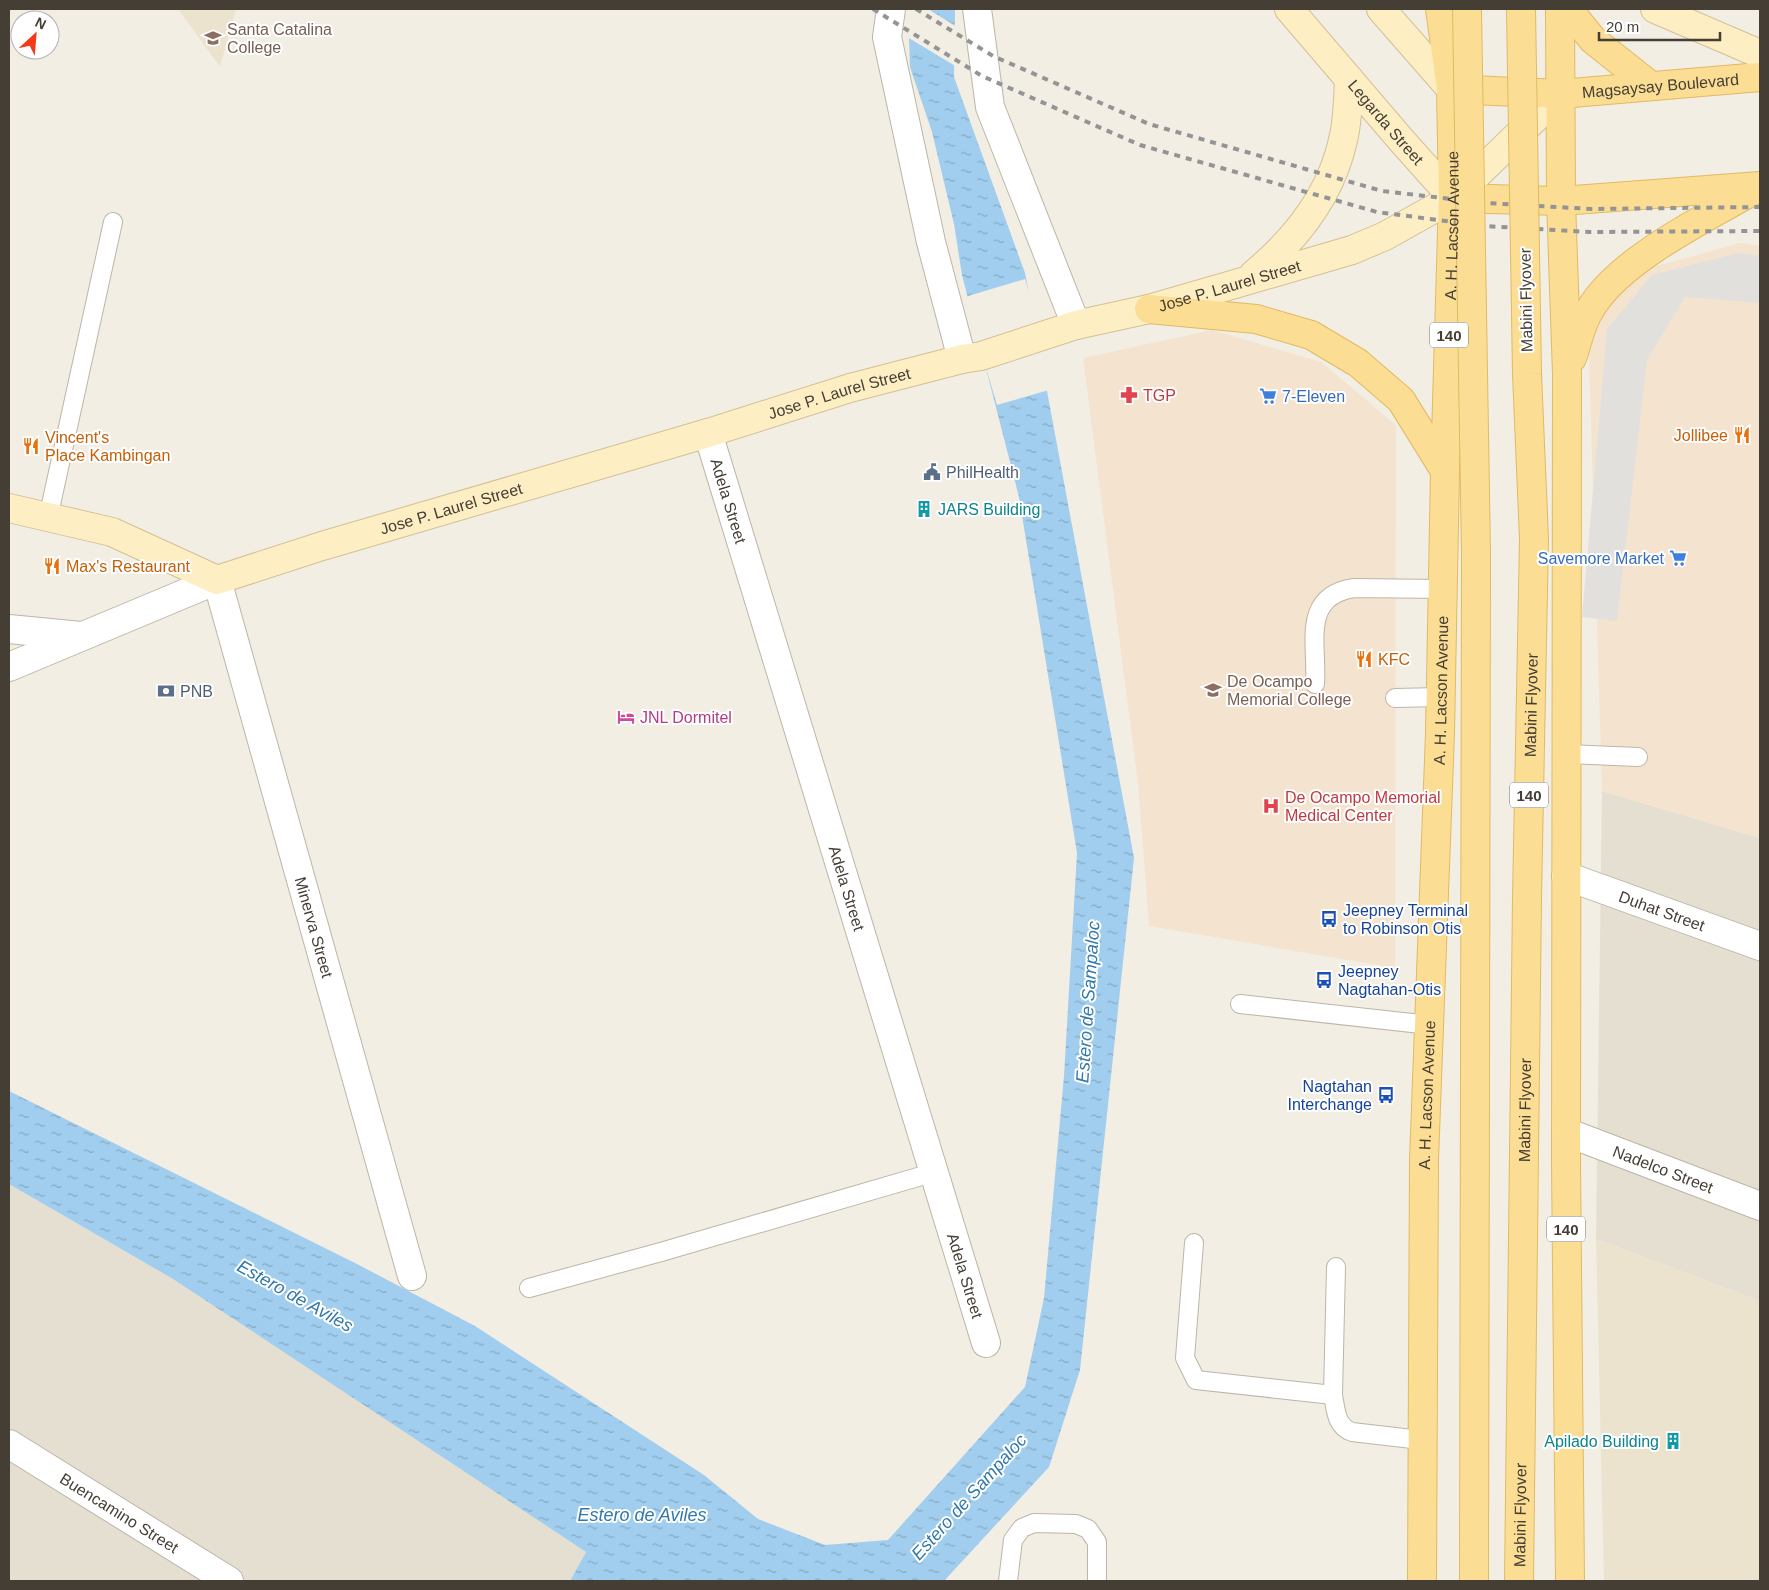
<svg xmlns="http://www.w3.org/2000/svg" width="1769" height="1590" viewBox="0 0 1769 1590" font-family="Helvetica,sans-serif">
<style>
.residential{fill:#e5dfd2}
.commercial{fill:#f4e4cf}
.education{fill:#ebe3ce}
.parking{fill:#e2e0dd}
.water{fill:url(#water-ripples)}
.pier{fill:#f2eee4}
.lines{fill:none;stroke-linecap:round;stroke-linejoin:round}
.lane-casing{stroke:#bdb5a7;stroke-width:20}
.street-casing{stroke:#bdb5a7;stroke-width:30}
.secondary-casing{stroke:#d1c195;stroke-width:30}
.primary-casing{stroke:#e0ba64;stroke-width:30}
.lane{stroke:#fff;stroke-width:18}
.street{stroke:#fff;stroke-width:28}
.secondary{stroke:#fdefc3;stroke-width:28}
.primary{stroke:#fbde94;stroke-width:28}
.rail{stroke:#949494;stroke-width:4;stroke-dasharray:6 6;stroke-linecap:butt}
.primary-bridge-casing{stroke:#e0ba64;stroke-width:30;stroke-linecap:butt}
.primary-bridge{stroke:#fbde94;stroke-width:28}
.labels{text-anchor:middle;dominant-baseline:central;stroke-width:4;stroke-linejoin:round;paint-order:stroke}
.shield{fill:#fff;stroke:#7c7871;stroke-width:1}
.shield-label{font-size:15px;font-weight:bold;fill:#443e34}
.education-label{font-size:16px;fill:#785e54;stroke:#fff;text-anchor:start}
.street-label{font-size:16px;fill:#443e34;stroke:#fff}
.health-label{font-size:16px;fill:#be3a42;stroke:#fff;text-anchor:start}
.shop-label{font-size:16px;fill:#366cbe;stroke:#fff;text-anchor:start}
.food-label{font-size:16px;fill:#c56008;stroke:#fff;text-anchor:start}
.service-label{font-size:16px;fill:#4e5e75;stroke:#fff;text-anchor:start}
.culture-label{font-size:16px;fill:#0d838f;stroke:#fff;text-anchor:start}
.hotel-label{font-size:16px;fill:#b23c85;stroke:#fff;text-anchor:start}
.transit-label{font-size:16px;fill:#164399;stroke:#fff;text-anchor:start}
.water-label{font-size:18px;font-style:italic;fill:#3178ac;stroke:#fff}
</style>
<defs>
<pattern id="water-ripples" width="26" height="14" patternUnits="userSpaceOnUse" patternTransform="scale(1.25)"><rect width="26" height="14" fill="#a1ceee"/><path d="M2 4q2-2 4 0t4 0M15 11q2-2 4 0t4 0" fill="none" stroke="#85a9c2"/></pattern>
</defs>
<rect width="100%" height="100%" fill="#f2eee4"/>
<!-- residential -->
<path class="residential" d="M1602,791L1760,838V1301L1596,1239Z
M9,1184L173,1279L586,1552L570,1581H9Z"/>
<!-- commercial -->
<path class="commercial" d="M1740,243L1760,246V838L1602,791L1588,325L1649,268Z
M1212,330L1321,362L1396,425L1395,968L1149,926L1138,783L1083,358Z"/>
<!-- education -->
<path class="education" d="M178,9H236L220,67Z
M1596,1239L1760,1301V1581H1604Z"/>
<!-- parking -->
<path class="parking" d="M1738,253L1760,256V303L1685,297L1647,360L1617,621L1582,617L1607,329L1652,275Z"/>
<!-- water -->
<path class="water" d="M908,9H955L954,77L1025,273L1134,858L1080,1370L1049,1467L944,1581H570L586,1552L173,1279L9,1184V1091L357,1264L475,1326L704,1475L758,1519L825,1545L888,1540L1025,1387L1044,1298L1064,1076L1077,853L1019,497L962,275L954,224L932,132L910,67Z"/>
<!-- pier -->
<path class="pier" d="M906,9H928L957,27V67L907,37Z
M1025,279L1036,317L1049,390L997,405L965,297Z"/>
<g class="lines">
<!-- lane casing -->
<g class="lane-casing">
<path id="lane" d="M48,518L113,222
M1315,684C1318,646 1300,596 1354,588L1443,589
M1395,698L1441,697
M1567,754L1638,757
M1240,1004L1430,1025
M1194,1243L1185,1358L1196,1380L1333,1395C1336,1411 1336,1426 1352,1432L1421,1440
M529,1288L661,1252L935,1172
M1333,1395L1336,1267
M1008,1581L1013,1540L1022,1528L1034,1523L1076,1524L1088,1529L1097,1542V1581"/>
</g>
<!-- street casing -->
<g class="street-casing">
<g id="street">
<path d="M891,9L887,37L931,242L962,359"/>
<path d="M977,9L990,107L1076,325"/>
<path id="s1" d="M708,433L986,1343"/>
<path d="M9,629L81,636"/>
<path id="s2" d="M9,667L217,580L412,1276"/>
<path id="s3" d="M1566,876L1760,946"/>
<path id="s4" d="M1566,1132L1760,1206"/>
<path id="s5" d="M9,1444L229,1581"/>
</g>
</g>
<!-- secondary casing -->
<g class="secondary-casing">
<g id="secondary">
<path id="s6" d="M1289,9L1402,141L1453,198"/>
<path d="M1381,9L1451,89"/>
<path d="M1655,9L1760,54"/>
<path d="M1254,274C1296,239 1331,195 1343,140C1348,120 1348,99 1349,79"/>
<path id="s7" d="M9,508L112,532L217,580L322,546L708,433L850,388L962,359L981,356L1076,325L1149,309L1352,250L1385,236L1453,198L1560,94"/>
</g>
</g>
<!-- primary casing -->
<g class="primary-casing">
<g id="primary">
<path d="M1560,9L1561,201L1567,374L1566,1162L1570,1581"/>
<path d="M1568,9L1593,40L1651,86"/>
<path id="s8" d="M1451,89L1560,94L1760,77"/>
<path d="M1453,198L1561,201L1760,186"/>
<path d="M1149,309L1256,319L1311,335L1358,363L1401,400L1445,471"/>
<path d="M1572,358C1577,344 1580,328 1587,315C1613,262 1706,218 1756,189"/>
<path id="s9" d="M1422,1581L1424,1160L1440,733L1445,471L1453,198L1451,89L1440,9"/>
</g>
</g>
<!-- lane -->
<use href="#lane" class="lane"/>
<!-- street -->
<use href="#street" class="street"/>
<!-- secondary -->
<use href="#secondary" class="secondary"/>
<!-- primary -->
<use href="#primary" class="primary"/>
<!-- rail -->
<path class="rail" d="M873,9L982,76L1140,145L1377,212L1484,226L1590,232L1760,231
M916,9L993,56L1149,124L1382,191L1486,203L1592,209L1760,207"/>
<!-- primary-bridge casing -->
<g class="primary-bridge-casing">
<g id="primary-bridge">
<path d="M1467,9L1476,554L1474,1581"/>
<path id="s10" d="M1519,1581L1527,898L1534,539L1527,374L1521,9"/>
</g>
</g>
<!-- primary-bridge -->
<use href="#primary-bridge" class="primary-bridge"/>
</g>
<!-- icons -->
<defs>
<g id="university-bare" transform="scale(1.35)"><path d="M0-5L7-2L0 1L-7-2ZM-4 1L0 2.5L4 1V4Q0 6-4 4Z" fill="#8d6e63" stroke="#fff" stroke-width="2.5" paint-order="stroke"/></g>
<g id="pharmacy-bare" transform="scale(1.35)"><path d="M-2-6h4v4h4v4h-4v4h-4v-4h-4v-4h4Z" fill="#e0444e" stroke="#fff" stroke-width="2.5" paint-order="stroke"/></g>
<g id="supermarket-bare" transform="scale(1.35)"><path d="M-6-5.5h2.5l.6 2H6L4.5 2H-2.5L-4.4-4H-6ZM-1.5 3.2a1.3 1.3 0 1 0 .1 0ZM3 3.2a1.3 1.3 0 1 0 .1 0Z" fill="#3f7fe0" stroke="#fff" stroke-width="2.5" paint-order="stroke"/></g>
<g id="restaurant-bare" transform="scale(1.35)"><path d="M-5-6h1v4h1v-4h1v4h1v-4h1v5L-1.5 .5V6h-2V.5L-5-1ZM5-6V6H3V1.5H1.5Q1.5-4 5-6Z" fill="#e8710a" stroke="#fff" stroke-width="2.5" paint-order="stroke"/></g>
<g id="civic-bare" transform="scale(1.35)"><path d="M-.6-6.5H3V-4.5H.6V-3L4-1V1h2V6H-6V1h2V-1L-.6-3ZM-1.2 2.5V6h2.4V2.5Z" fill="#5c6f8a" stroke="#fff" stroke-width="2.5" paint-order="stroke"/></g>
<g id="building-bare" transform="scale(1.35)"><path d="M-4-6H4V6H1V3H-1V6H-4ZM-2.5-4.3h1.7v1.8h-1.7ZM.8-4.3h1.7v1.8H.8ZM-2.5-1h1.7V.8h-1.7ZM.8-1h1.7V.8H.8Z" fill="#0f9aa8" stroke="#fff" stroke-width="2.5" paint-order="stroke"/></g>
<g id="bank-bare" transform="scale(1.35)"><path d="M-6-4H6V4H-6ZM0-2.3a2.3 2.3 0 1 0 0 4.6a2.3 2.3 0 1 0 0-4.6Z" fill="#5c6f8a" stroke="#fff" stroke-width="2.5" paint-order="stroke"/></g>
<g id="hotel-bare" transform="scale(1.35)"><path d="M-6-4.5h1.5V1H6V5H4.5V3h-9V5H-6ZM-4 0a1.8 1.8 0 1 1 3.6 0ZM.5 0V-2.5h3Q6-2.5 6 0Z" fill="#d1479c" stroke="#fff" stroke-width="2.5" paint-order="stroke"/></g>
<g id="hospital-bare" transform="scale(1.35)"><path d="M-5-5h3v3.5h4V-5h3V5h-3V1.5h-4V5h-3Z" fill="#e0444e" stroke="#fff" stroke-width="2.5" paint-order="stroke"/></g>
<g id="bus-bare" transform="scale(1.35)"><path d="M-5-6H5V4H4V6H2V4H-2V6H-4V4H-5ZM-3.5-4V0h7V-4ZM-3.5 1.2v1.5H-2V1.2ZM2 1.2v1.5H3.5V1.2Z" fill="#1a4fb4" stroke="#fff" stroke-width="2.5" paint-order="stroke"/></g>
</defs>
<g fill-rule="evenodd">
<use href="#university-bare" x="213" y="38"/>
<use href="#pharmacy-bare" x="1129" y="395"/>
<use href="#supermarket-bare" x="1268" y="396"/>
<use href="#restaurant-bare" x="1742" y="435"/>
<use href="#restaurant-bare" x="31" y="446"/>
<use href="#civic-bare" x="932" y="472"/>
<use href="#building-bare" x="924" y="509"/>
<use href="#supermarket-bare" x="1678" y="558"/>
<use href="#restaurant-bare" x="52" y="566"/>
<use href="#restaurant-bare" x="1364" y="659"/>
<use href="#university-bare" x="1213" y="690"/>
<use href="#bank-bare" x="166" y="691"/>
<use href="#hotel-bare" x="626" y="717"/>
<use href="#hospital-bare" x="1271" y="806"/>
<use href="#bus-bare" x="1329" y="919"/>
<use href="#bus-bare" x="1324" y="980"/>
<use href="#bus-bare" x="1386" y="1095"/>
<use href="#building-bare" x="1673" y="1441"/>
</g>
<g class="labels">
<!-- shield labels -->
<g class="shield">
<rect x="1430" y="322.5" width="38" height="25" rx="4"/>
<rect x="1510" y="782.5" width="38" height="25" rx="4"/>
<rect x="1547" y="1216.5" width="38" height="25" rx="4"/>
</g>
<g class="shield-label">
<text x="1449" y="335">140</text>
<text x="1529" y="795">140</text>
<text x="1566" y="1229">140</text>
</g>
<!-- education labels -->
<g class="education-label">
<text x="227" y="29">Santa Catalina<tspan x="227" dy="18">College</tspan></text>
<text x="1227" y="681">De Ocampo<tspan x="1227" dy="18">Memorial College</tspan></text>
</g>
<!-- street labels -->
<g class="street-label">
<text stroke="none"><textPath href="#s8" startOffset="210">Magsaysay Boulevard</textPath></text>
<text stroke="none"><textPath href="#s6" startOffset="149">Legarda Street</textPath></text>
<text stroke="none"><textPath href="#s9" startOffset="1356">A. H. Lacson Avenue</textPath></text>
<text stroke="none"><textPath href="#s7" startOffset="1276">Jose P. Laurel Street</textPath></text>
<text transform="translate(1526 300) rotate(-91)">Mabini Flyover</text>
<text stroke="none"><textPath href="#s7" startOffset="871">Jose P. Laurel Street</textPath></text>
<text stroke="none"><textPath href="#s1" startOffset="71">Adela Street</textPath></text>
<text stroke="none"><textPath href="#s7" startOffset="466">Jose P. Laurel Street</textPath></text>
<text stroke="none"><textPath href="#s9" startOffset="891">A. H. Lacson Avenue</textPath></text>
<text stroke="none"><textPath href="#s10" startOffset="876">Mabini Flyover</textPath></text>
<text stroke="none"><textPath href="#s1" startOffset="476">Adela Street</textPath></text>
<text stroke="none"><textPath href="#s3" startOffset="102">Duhat Street</textPath></text>
<text stroke="none"><textPath href="#s2" startOffset="586">Minerva Street</textPath></text>
<text stroke="none"><textPath href="#s9" startOffset="486">A. H. Lacson Avenue</textPath></text>
<text stroke="none"><textPath href="#s10" startOffset="471">Mabini Flyover</textPath></text>
<text stroke="none"><textPath href="#s4" startOffset="104">Nadelco Street</textPath></text>
<text stroke="none"><textPath href="#s1" startOffset="881">Adela Street</textPath></text>
<text stroke="none"><textPath href="#s5" startOffset="130">Buencamino Street</textPath></text>
<text stroke="none"><textPath href="#s10" startOffset="66">Mabini Flyover</textPath></text>
</g>
<!-- health labels -->
<g class="health-label">
<text x="1143" y="395">TGP</text>
<text x="1285" y="797">De Ocampo Memorial<tspan x="1285" dy="18">Medical Center</tspan></text>
</g>
<!-- shop labels -->
<g class="shop-label">
<text x="1282" y="396">7-Eleven</text>
<text x="1664" y="558" text-anchor="end">Savemore Market</text>
</g>
<!-- food labels -->
<g class="food-label">
<text x="1728" y="435" text-anchor="end">Jollibee</text>
<text x="45" y="437">Vincent's<tspan x="45" dy="18">Place Kambingan</tspan></text>
<text x="66" y="566">Max's Restaurant</text>
<text x="1378" y="659">KFC</text>
</g>
<!-- service labels -->
<g class="service-label">
<text x="946" y="472">PhilHealth</text>
<text x="180" y="691">PNB</text>
</g>
<!-- culture labels -->
<g class="culture-label">
<text x="938" y="509">JARS Building</text>
<text x="1659" y="1441" text-anchor="end">Apilado Building</text>
</g>
<!-- hotel labels -->
<g class="hotel-label">
<text x="640" y="717">JNL Dormitel</text>
</g>
<!-- transit labels -->
<g class="transit-label">
<text x="1343" y="910">Jeepney Terminal<tspan x="1343" dy="18">to Robinson Otis</tspan></text>
<text x="1338" y="971">Jeepney<tspan x="1338" dy="18">Nagtahan-Otis</tspan></text>
<text x="1372" y="1086" text-anchor="end">Nagtahan<tspan x="1372" dy="18">Interchange</tspan></text>
</g>
<!-- water labels -->
<g class="water-label">
<text transform="translate(1088 1002) rotate(-86)">Estero de Sampaloc</text>
<text transform="translate(295 1296) rotate(29)">Estero de Aviles</text>
<text transform="translate(969 1497) rotate(-48)">Estero de Sampaloc</text>
<text x="642" y="1515">Estero de Aviles</text>
</g>
</g>
<!-- border -->
<rect width="1769" height="1590" fill="none" stroke="#443e34" stroke-width="20"/>
<!-- north arrow -->
<g transform="translate(35 35) rotate(26)"><circle r="24" fill="#ffffff" stroke="#b4b2ae"/>
<path d="M0-4L9 19L0 12L-9 19Z" fill="#f43a19"/>
<text y="-8" font-size="14" font-weight="bold" text-anchor="middle" fill="#443e34">N</text>
</g>
<!-- scale -->
<path d="M1599 32v8h121v-8" fill="none" stroke="#443e34" stroke-width="2.5"/>
<text x="1606" y="32" font-size="15" fill="#443e34" stroke="#ffffff" stroke-width="4" paint-order="stroke">20 m</text>
</svg>
